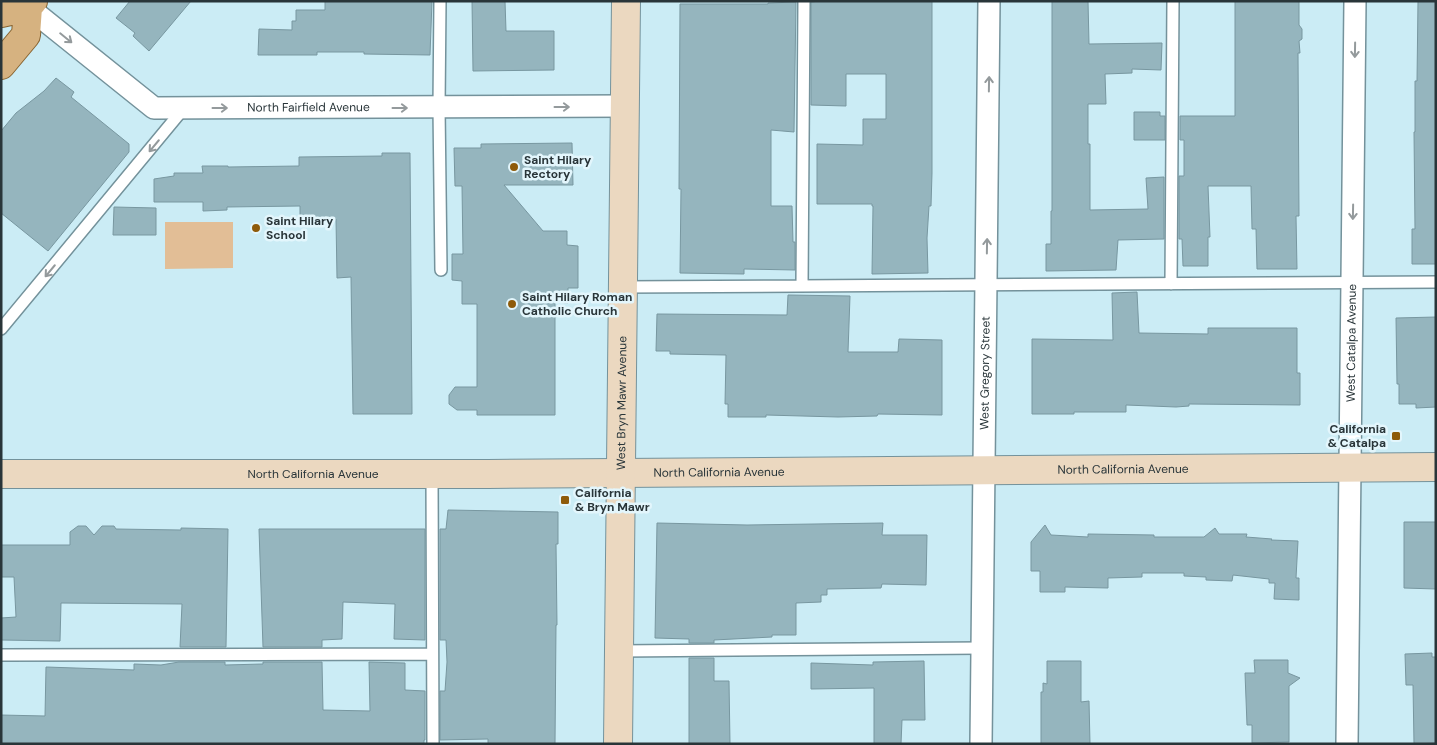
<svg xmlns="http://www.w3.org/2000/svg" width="1437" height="745" viewBox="0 0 1437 745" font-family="'DM Sans',sans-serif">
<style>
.green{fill:#e2be96}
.building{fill:#95b5be;stroke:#7897a0}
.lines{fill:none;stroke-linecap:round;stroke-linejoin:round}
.lane-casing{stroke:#74929b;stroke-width:14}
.street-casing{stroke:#74929b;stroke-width:24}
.secondary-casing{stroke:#74929b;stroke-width:30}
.primary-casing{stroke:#886431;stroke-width:30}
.lane{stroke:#fff;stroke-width:11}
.street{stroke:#fff;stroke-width:21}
.secondary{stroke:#ebd8c0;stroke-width:28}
.primary{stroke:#d6b280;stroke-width:28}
.oneway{stroke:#949a9c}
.poi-dot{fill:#8e5b0a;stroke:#e3f6fc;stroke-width:2}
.labels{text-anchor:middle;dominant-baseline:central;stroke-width:5;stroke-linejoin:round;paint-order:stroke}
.street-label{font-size:12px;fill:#293539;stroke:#e3f6fc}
.poi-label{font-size:12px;font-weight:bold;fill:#293539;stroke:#e3f6fc;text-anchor:start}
</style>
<rect width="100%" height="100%" fill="#cbecf5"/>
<!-- green -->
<path class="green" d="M165,222H233V268L165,269Z"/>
<!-- building -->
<path class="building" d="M130,1H191L149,51L133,36L135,33L116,18Z
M325,1H432L430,55L364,54V52H317V55H258L259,29L292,30V21H296V10H325Z
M472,1H505L506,31H554V70L473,71Z
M820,1H932V173L931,206H929L927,238L928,273L872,274L873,206H872V204H817V144L863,145V119H886V74H846V106L811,105V2Z
M1052,1H1088L1089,44L1162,43L1161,70L1132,69V73L1105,74L1106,104H1088V144H1090V210L1148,209L1146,178L1164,177V239L1118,240L1116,270L1046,271V244H1051V211H1052Z
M1235,1H1299V25L1302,29V39L1299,41L1300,53H1298L1299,216H1296L1297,269H1257L1256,229H1252L1251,186H1208L1210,237H1208V266H1183L1182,239H1179V176H1184V140H1180V116H1235Z
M1418,1H1436V264H1412V229H1415L1414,132H1415V81H1417Z
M796,2L794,132L771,130V206H792L793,242H795V270L744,269V274L680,273L681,189H679L680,4H768V3Z
M56,78L74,92L71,97L129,144V152L48,251L1,213V131L16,113L44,91Z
M1134,112H1160V116H1165V140H1134Z
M572,143L573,185H504L543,231H567V245L578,246V288H568V303L555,302V415H477V410H457L449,404V395L455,387H477V304H462V281L452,280V254H463L462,186H455L454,148H481V144Z
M382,153H410L412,414H353L351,277L337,278L336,219H300V206L227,207V210L203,211V202H154V179L174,176V173H203L202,166H228V167L299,166V157L382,156Z
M114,207L156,208V235H113Z
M1137,292L1139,333L1208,334V328H1297V373H1300V405L1189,404V406L1176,407L1126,405V412H1074V414H1032V339L1113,340L1112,293Z
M788,295L850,296L848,352H898L899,339L942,340V415L878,414L877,416L838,417L766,415V417H728V404H725L726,355L670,354V351H656L657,314L787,315Z
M1436,317V407L1416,408V404H1399V384H1397L1396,318Z
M448,510L558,512V544H556L557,625H556L555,744H488V739L440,740V691H445L447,662L446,640H440V529H446Z
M1404,522H1436V589L1404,588Z
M657,523L747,525L883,523L882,535H927L926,585L882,584L881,588L827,589V595H821V602L796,603V635H772V637L714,640V643H689V639L655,638Z
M1045,525L1051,535L1088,537V534L1154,535V537H1204L1215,528L1219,534H1247L1246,537L1272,539L1271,540L1298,541L1296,578H1299V600L1274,599L1275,583H1269V579L1233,575L1232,581L1206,580V577L1184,576V573H1142V577L1108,578V588L1065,587V592H1040V571H1031V542Z
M78,526H86L94,535L102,526H114L116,529L181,530V528L228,529L226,647H180L182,604L61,603L60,641L1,640V618L16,617L14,577H1V545H70V532Z
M259,529H425V640L394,639L395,604L343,602L342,639L322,640V647H263Z
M1432,653V657H1436V743L1414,744L1413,685H1406L1405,654Z
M689,658H714V681H729L730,744H689Z
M1254,660H1288V673L1300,678L1289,686V742L1252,743V725H1247L1245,673H1255Z
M924,661L925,720H902L901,744H874V688L811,689V663L873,665V662Z
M1047,661H1081V702L1089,701L1090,744H1041V692H1043V683L1047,684Z
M179,662H225V665L263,664V662H322L323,710L370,711L369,662L405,663V690L425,691V740H424V744H1V715L45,716L46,667L134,670V664L161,665Z"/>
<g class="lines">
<!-- lane casing -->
<g class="lane-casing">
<path id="lane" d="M440,1L439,107L441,270
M1171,284L1173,1
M802,286L804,1
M623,287L1436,282
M1,329L184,108
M432,474L433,744
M619,651L982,648
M1,655L432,654"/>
</g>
<!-- street casing -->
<g class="street-casing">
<g id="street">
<path id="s1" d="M28,7L154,108L625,106"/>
<path id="s2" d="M981,744L989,1"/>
<path id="s3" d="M1347,744L1355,1"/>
</g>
</g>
<!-- secondary casing -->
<g class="secondary-casing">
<g id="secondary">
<path id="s4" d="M1,474H488L1436,467"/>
<path id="s5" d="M618,744L626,1"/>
</g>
</g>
<!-- primary casing -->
<g class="primary-casing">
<path id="primary" d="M1,13L28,7
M1,65L26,35L28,7L33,1"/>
</g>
<!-- lane -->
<use href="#lane" class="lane"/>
<!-- street -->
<use href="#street" class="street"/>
<!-- secondary -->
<use href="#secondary" class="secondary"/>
<!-- primary -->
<use href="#primary" class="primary"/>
</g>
<!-- one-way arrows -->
<defs><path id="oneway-shaft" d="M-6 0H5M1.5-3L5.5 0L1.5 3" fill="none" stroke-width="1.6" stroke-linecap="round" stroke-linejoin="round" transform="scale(1.25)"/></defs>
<g class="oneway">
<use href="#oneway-shaft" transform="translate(66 38) rotate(39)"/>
<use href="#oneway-shaft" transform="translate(1355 50) rotate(91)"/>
<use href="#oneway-shaft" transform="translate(989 84) rotate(-89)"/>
<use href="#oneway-shaft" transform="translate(562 107)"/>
<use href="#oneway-shaft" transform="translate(220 108)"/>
<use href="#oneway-shaft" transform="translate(400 108)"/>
<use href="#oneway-shaft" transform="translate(154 146) rotate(130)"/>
<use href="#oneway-shaft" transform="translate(1353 212) rotate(91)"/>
<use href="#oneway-shaft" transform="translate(987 246) rotate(-89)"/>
<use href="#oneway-shaft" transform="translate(50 271) rotate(130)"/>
</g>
<!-- markers -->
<g class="poi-dot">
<circle cx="514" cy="167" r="5"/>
<circle cx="256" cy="228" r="5"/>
<circle cx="512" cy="304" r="5"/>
<rect x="1391" y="431" width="10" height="10" rx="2.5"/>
<rect x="560" y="495" width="10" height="10" rx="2.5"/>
</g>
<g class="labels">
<!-- street labels -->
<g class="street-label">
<text stroke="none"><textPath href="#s1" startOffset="316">North Fairfield Avenue</textPath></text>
<text stroke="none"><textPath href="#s3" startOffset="401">West Catalpa Avenue</textPath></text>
<text stroke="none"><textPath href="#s2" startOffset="371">West Gregory Street</textPath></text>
<text stroke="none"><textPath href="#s5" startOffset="341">West Bryn Mawr Avenue</textPath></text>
<text stroke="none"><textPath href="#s4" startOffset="1122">North California Avenue</textPath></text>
<text stroke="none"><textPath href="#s4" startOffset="718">North California Avenue</textPath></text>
<text stroke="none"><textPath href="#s4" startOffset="312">North California Avenue</textPath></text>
</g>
<!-- poi labels -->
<g class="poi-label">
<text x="524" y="160">Saint Hilary<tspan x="524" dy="14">Rectory</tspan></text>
<text x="266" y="221">Saint Hilary<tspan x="266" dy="14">School</tspan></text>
<text x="522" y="297">Saint Hilary Roman<tspan x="522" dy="14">Catholic Church</tspan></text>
<text x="1386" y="429" text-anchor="end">California<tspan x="1386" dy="14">&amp; Catalpa</tspan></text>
<text x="575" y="493">California<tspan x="575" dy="14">&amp; Bryn Mawr</tspan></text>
</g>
</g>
<!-- border -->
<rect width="1437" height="745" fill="none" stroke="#293539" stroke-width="5"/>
</svg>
